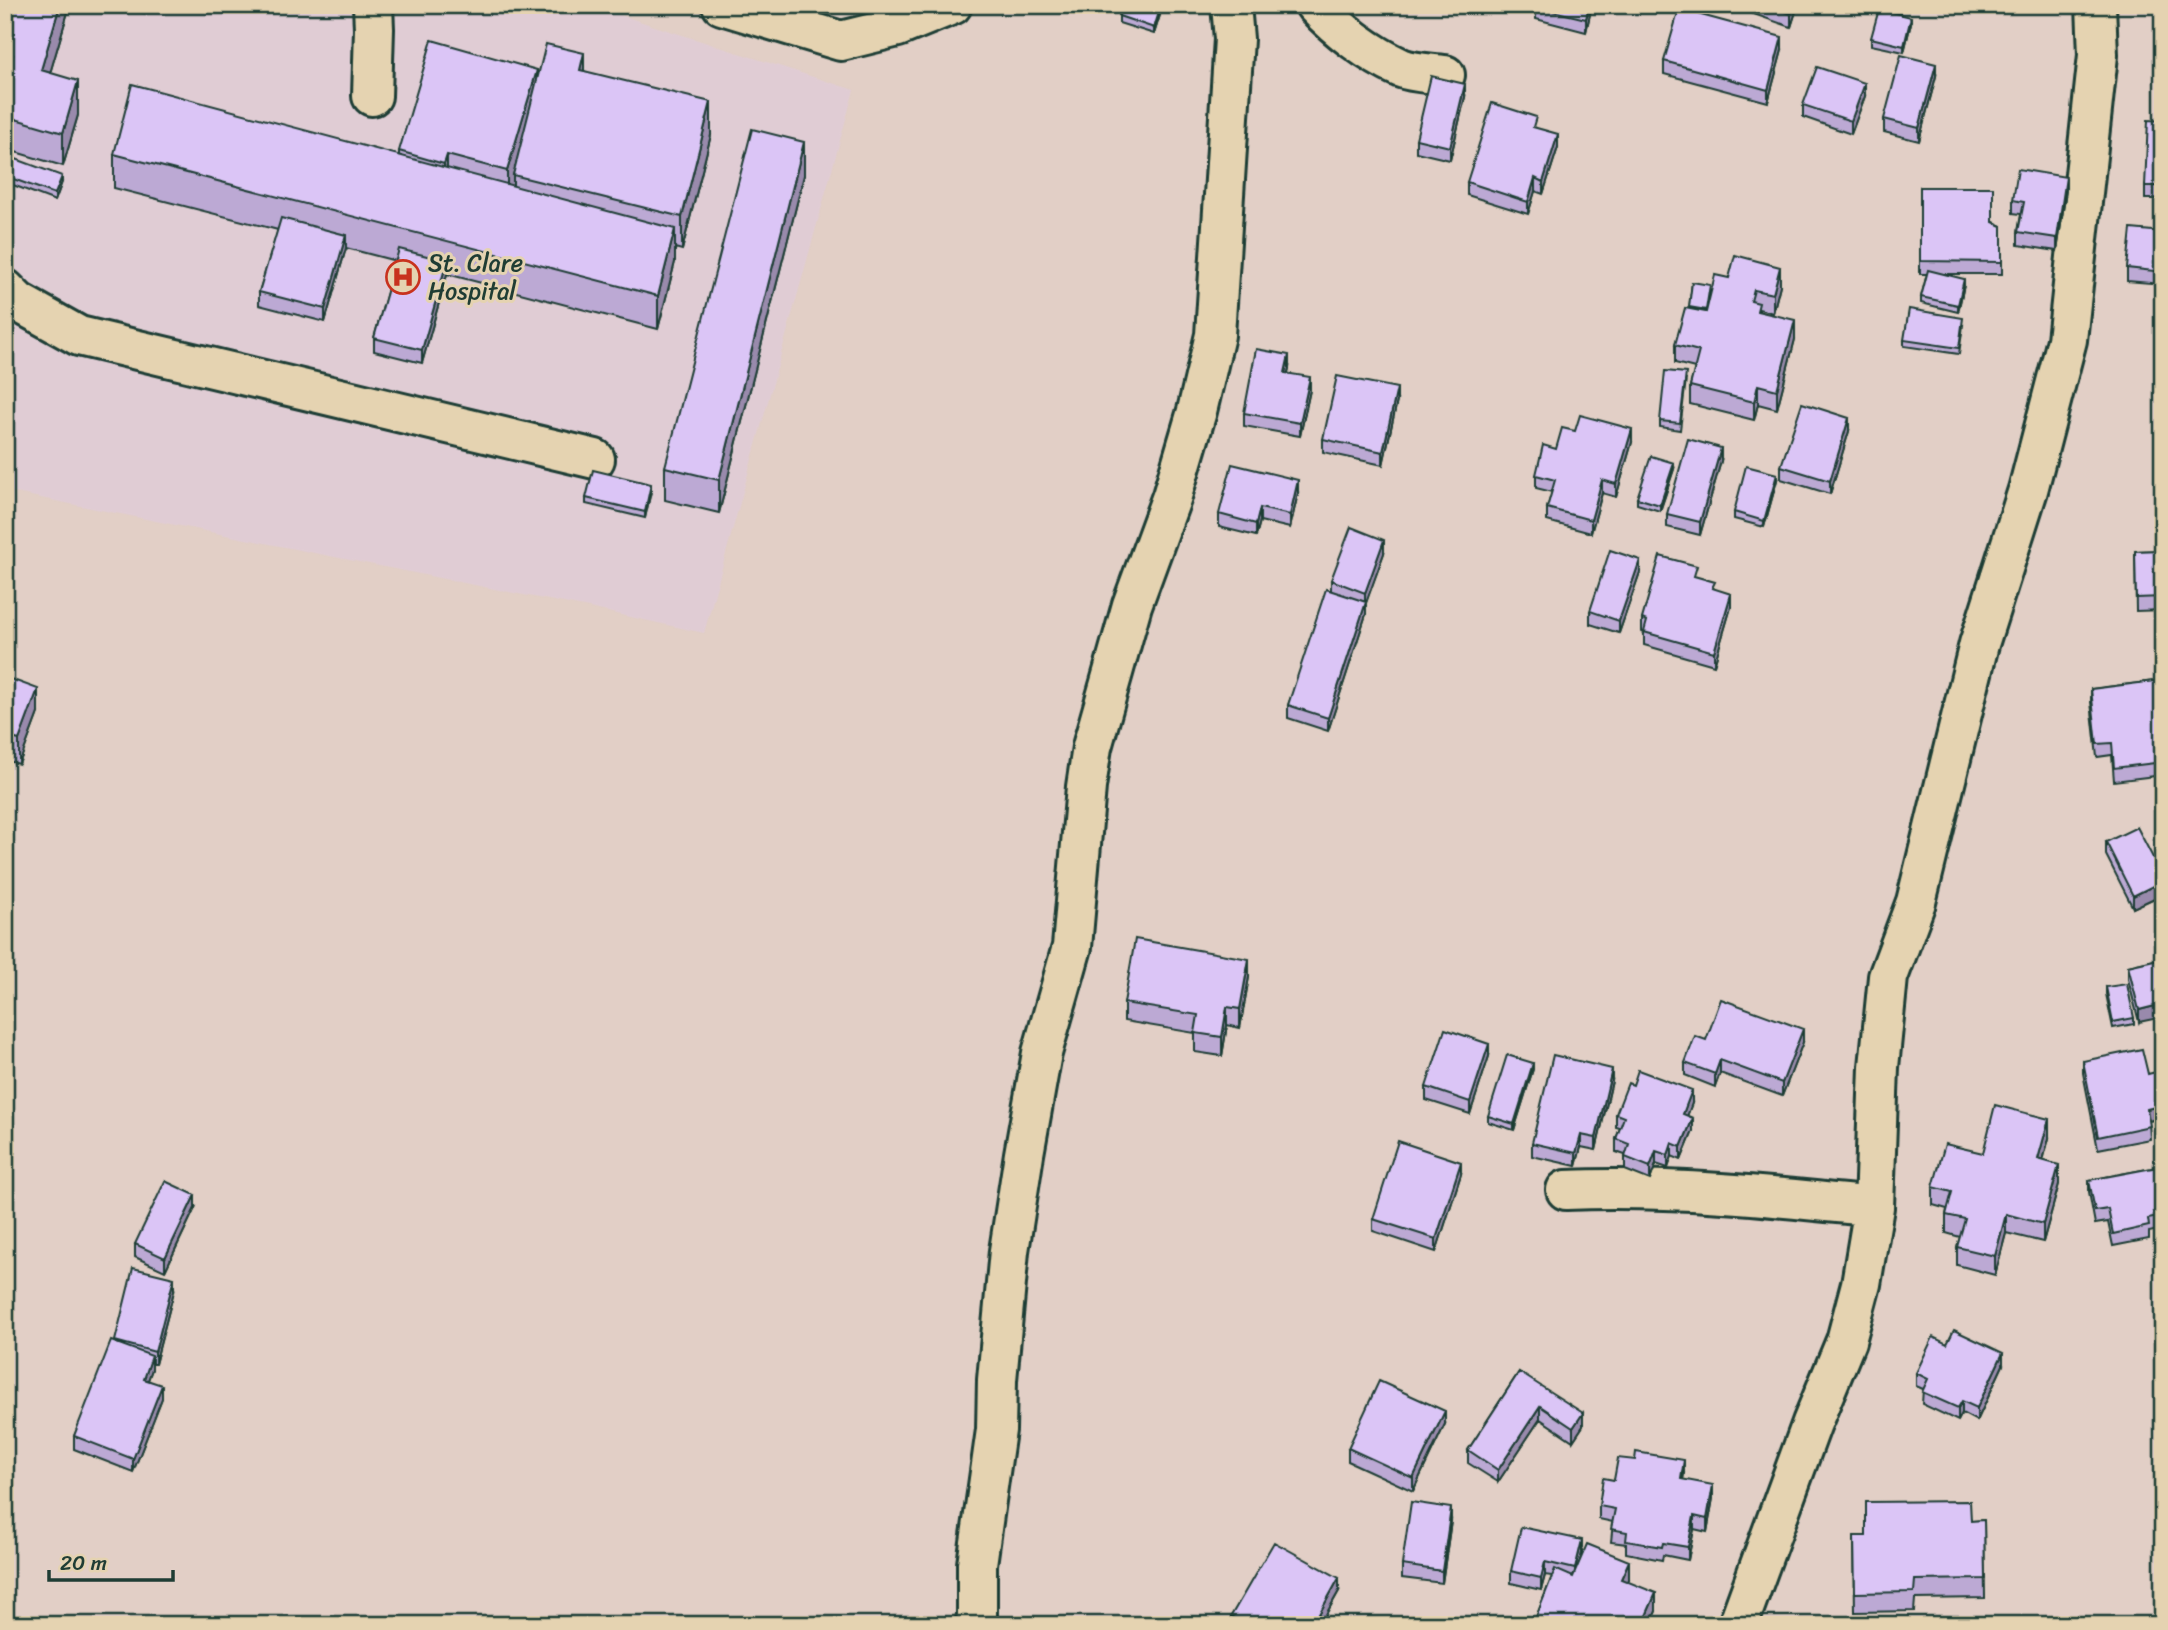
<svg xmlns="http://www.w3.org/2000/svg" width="2168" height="1630" viewBox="0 0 2168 1630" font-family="Sriracha,sans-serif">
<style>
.built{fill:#e0ccd4}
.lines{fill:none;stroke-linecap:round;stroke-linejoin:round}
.minor-casing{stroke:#1f3d34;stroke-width:44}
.minor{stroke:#e5d3b1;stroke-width:38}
.wall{fill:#bca9d4;stroke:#1f3d34;stroke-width:2}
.shaded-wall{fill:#998aac;stroke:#1f3d34;stroke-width:2}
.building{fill:#dbc5f6;stroke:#1f3d34;stroke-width:2}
.labels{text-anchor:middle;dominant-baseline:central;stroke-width:6;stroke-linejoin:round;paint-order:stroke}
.poi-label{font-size:24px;fill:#1f3d34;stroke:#e5d3b1;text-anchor:start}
</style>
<rect width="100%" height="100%" fill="#e2cfc6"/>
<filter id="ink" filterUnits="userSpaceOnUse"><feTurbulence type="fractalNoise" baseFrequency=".0143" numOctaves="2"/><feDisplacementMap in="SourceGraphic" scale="14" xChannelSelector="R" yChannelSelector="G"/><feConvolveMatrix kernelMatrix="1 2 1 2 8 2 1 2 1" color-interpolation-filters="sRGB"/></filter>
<g filter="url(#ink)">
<!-- built -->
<path class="built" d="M5,5H589L854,90L704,633L589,608L11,492L5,465Z"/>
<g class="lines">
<!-- minor casing -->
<g class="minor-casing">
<path id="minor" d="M722,5L841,41L898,27L952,5
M1315,5C1338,30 1370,54 1401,68C1413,73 1431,73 1445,75
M372,96L374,29L373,5
M5,289L18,302L79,336L595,459
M1566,1190C1670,1186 1771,1196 1874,1207
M975,1625L977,1616V1564L996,1430L997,1380L1009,1251L1024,1154L1042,1053L1072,947L1086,787L1092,747L1132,605L1172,496L1197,411L1215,335L1234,39L1231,5
M1738,1625L1812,1423L1846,1341L1861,1284L1874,1207L1879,1067L1888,977L1916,902L1979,644L2028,490L2067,340L2098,55L2096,5"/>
</g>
<!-- minor -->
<use href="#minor" class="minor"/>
</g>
<!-- wall -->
<path class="wall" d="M5,5H70L50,73L78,115L63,166L5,149Z
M118,5H146L144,13Z
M1536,5H1592L1586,32L1536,19Z
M1748,5H1798L1791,27L1748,12Z
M1160,15L1154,34L1119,23V16Z
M1911,23L1904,52L1871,45V38Z
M1782,50L1768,102L1664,74V61Z
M584,71L711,135L682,250L675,248V262L658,329L447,274L422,363L374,351V338L396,261L346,248L325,322L259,305V292L278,230L114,188V154L399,155V151L537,77Z
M1936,76L1919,141L1884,132V119Z
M1865,96L1851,134L1803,117V105Z
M1465,97L1450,160L1416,152V139Z
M2163,121V199H2145V186Z
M1536,128L1558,147L1543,194L1535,191L1528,214L1467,195V182Z
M5,155L62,182L55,201L5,182Z
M804,175L719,513L665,500V467Z
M1920,187L2002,226V274H1943L1964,285L1958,312L1921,303V297L1927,274H1920Z
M2066,190L2057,251L2018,245V232L2021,214L2013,213V200Z
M2163,232V284L2127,281V268Z
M1729,278L1780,285L1773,313L1759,309V311L1795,339L1777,409L1758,404L1754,420L1690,404V386L1695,368L1675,363V345L1689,309L1692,282L1710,291L1708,303Z
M1963,325L1959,354L1904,346V340Z
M1289,368L1288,373L1310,390L1300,436L1244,426V413Z
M1686,379L1680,430L1660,427V421Z
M1397,401L1383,465L1323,452V439Z
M1575,431L1632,442L1616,497L1602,493L1591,533L1547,521V508L1552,492L1536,488V475L1556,449Z
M1849,431L1830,494L1781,479V466Z
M1721,461L1700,535L1667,527V514Z
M1674,469L1660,511L1637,504V498Z
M1777,480L1764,527L1734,519V512Z
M651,491L645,518L586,504V498Z
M1298,493L1290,528L1260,521L1256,536L1219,527V514Z
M2163,550V610L2136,611L2135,551Z
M1384,553L1366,602V614L1328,731L1288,718V705L1331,590V580Z
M1640,572L1619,633L1590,624V611Z
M1697,577L1715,589L1731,607L1714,665L1644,645V633L1642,632V619Z
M5,677L38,713L19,764L5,760Z
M2163,680V775L2114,781L2112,755L2097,757L2091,702V689Z
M2106,842L2163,877V894L2133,908L2106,855Z
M2163,958L2139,1022L2128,979V966Z
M1249,977L1240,1028L1227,1025L1222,1056L1195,1052V1033L1124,1021V1003Z
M2106,987L2134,1018V1024L2113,1028L2106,994Z
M1706,1040L1803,1042L1782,1096L1720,1073L1715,1087L1685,1075V1063Z
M1489,1056L1470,1114L1426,1100V1087Z
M2083,1061L2148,1074L2163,1118L2149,1121L2150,1139L2098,1149L2083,1073Z
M1533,1069L1514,1130L1488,1122V1116Z
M1612,1081L1596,1150L1581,1147L1576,1166L1532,1156V1143Z
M1692,1103L1687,1116L1693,1131L1681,1160L1672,1156L1668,1168L1656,1164L1650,1180L1625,1170V1155L1616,1152V1139L1620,1128L1616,1127V1114Z
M2049,1138L2043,1161L2059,1184L2043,1242L2006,1233L1995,1275L1957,1265V1247L1960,1237L1946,1233V1215L1947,1209L1933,1205V1187L1983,1153Z
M2163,1166V1229L2149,1232V1239L2113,1246L2108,1222L2095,1224L2089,1192V1180Z
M1461,1174L1436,1252L1373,1231V1219Z
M195,1208L165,1271L135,1257V1244Z
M174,1291L155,1364H152V1369L148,1380L162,1398L133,1472L74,1449V1436L115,1342Z
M1947,1344L2003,1365L1977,1421L1962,1413L1958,1421L1922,1404L1923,1389L1916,1386V1373Z
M1519,1372L1583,1426L1573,1441L1540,1419L1498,1482L1468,1463V1450Z
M1445,1424L1413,1491L1348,1461V1448Z
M1684,1473L1683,1480L1713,1498L1707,1532L1694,1529L1688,1560L1663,1555L1662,1560L1626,1553V1544L1611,1542L1613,1522L1599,1519V1506L1614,1480Z
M1984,1520L1985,1598L1915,1599L1914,1611L1855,1612L1854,1536H1866L1971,1521Z
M1451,1521L1442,1583L1402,1578V1565Z
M1582,1553L1580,1560L1629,1579L1628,1582L1656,1611L1650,1625H1533L1552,1576L1545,1575L1541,1590L1511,1583V1571Z
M1339,1591L1320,1625H1231V1616Z"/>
<!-- shaded-wall -->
<path class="shaded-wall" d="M60,5H70L41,104V70Z
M1589,5H1592L1586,32V19Z
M1794,5H1798L1791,27V14Z
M1160,9V15L1154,34V28Z
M1911,17V23L1904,52V46Z
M1782,37V50L1768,102V90Z
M584,53V86L580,70Z
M1936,64V76L1919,141V128Z
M537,70V103L513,175V186L507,205V171Z
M78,81V115L63,166V133Z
M1865,83V96L1851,134V121Z
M1465,84V97L1450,160V147Z
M711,102V135L682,250V217Z
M1558,134V147L1543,194V182Z
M804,142V175L719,513V480Z
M447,155V188L444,198V164Z
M62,176V182L55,201V194Z
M2066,177V190L2057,251V238Z
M1535,178V191L1528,214V202Z
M675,229V262L658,329V296Z
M346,235V248L325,322V309Z
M447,261V274L422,363V350Z
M1780,267V285L1773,313V294Z
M1964,279V285L1958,312V305Z
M1795,320V339L1777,409V390Z
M1289,355V368L1285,385V373Z
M1310,377V390L1300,436V423Z
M1758,385V404L1754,420V402Z
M1397,388V401L1383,465V452Z
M1849,418V431L1830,494V481Z
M1632,429V442L1616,497V484Z
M1721,448V461L1700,535V522Z
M1674,463V469L1660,511V505Z
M1777,474V480L1764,527V521Z
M1298,480V493L1290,528V515Z
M1602,480V493L1591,533V520Z
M651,484V491L645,518V512Z
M1260,508V521L1256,536V524Z
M1384,540V553L1365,606V593Z
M1640,560V572L1619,633V621Z
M1731,594V607L1714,665V652Z
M1366,602V614L1328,731V718Z
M38,689V713L19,764V740Z
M2163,881V894L2133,908V896Z
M1249,959V977L1240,1028V1009Z
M2163,1004V1017L2139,1022V1010Z
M1227,1007V1025L1222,1056V1037Z
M1803,1029V1042L1782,1096V1083Z
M1489,1044V1056L1470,1114V1102Z
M1720,1060V1073L1715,1087V1074Z
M1533,1063V1069L1514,1130V1124Z
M1612,1069V1081L1596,1150V1138Z
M1692,1090V1103L1683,1127V1114Z
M2163,1105V1118L2147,1121V1109Z
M1693,1118V1131L1681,1160V1147Z
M2049,1119V1138L2038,1178V1159Z
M1581,1135V1147L1576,1166V1153Z
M1672,1143V1156L1668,1168V1155Z
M1656,1151V1164L1650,1180V1167Z
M1461,1162V1174L1436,1252V1239Z
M2059,1165V1184L2043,1242V1224Z
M195,1195V1208L165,1271V1258Z
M2006,1214V1233L1995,1275V1256Z
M174,1278V1291L155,1364V1352Z
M2003,1353V1365L1977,1421V1408Z
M152,1356V1369L144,1391V1379Z
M162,1385V1398L133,1472V1459Z
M1962,1401V1413L1958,1421V1408Z
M1540,1406V1419L1498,1482V1470Z
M1445,1411V1424L1413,1491V1478Z
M1583,1413V1426L1573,1441V1428Z
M1684,1460V1473L1681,1492V1479Z
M1713,1485V1498L1707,1532V1519Z
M1451,1508V1521L1442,1583V1571Z
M1694,1516V1529L1688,1560V1547Z
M1582,1540V1553L1575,1581V1569Z
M1629,1561V1579L1621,1598V1579Z
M1545,1562V1575L1541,1590V1578Z
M1339,1578V1591L1320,1625H1313Z
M1656,1593V1611L1650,1625H1642Z"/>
<!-- building -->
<path class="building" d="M5,5H60L41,70L78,81L63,133L5,116V81L13,55L5,53Z
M1122,5H1149L1160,9L1154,28L1119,16Z
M1536,5H1589L1586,19L1536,7Z
M1765,5H1794L1791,14Z
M1679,9L1782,37L1768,90L1664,61Z
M1879,9L1911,17L1904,46L1871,38Z
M432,40L537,70L507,171L447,155L444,164L399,151Z
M546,44L584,53L580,70L711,102L682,217L513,175Z
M1901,55L1936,64L1919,128L1884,119Z
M1817,67L1865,83L1851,121L1803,105Z
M1431,76L1465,84L1450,147L1416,139Z
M132,84L675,229L658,296L114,154Z
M1492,103L1536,117L1533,127L1558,134L1543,182L1535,178L1528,202L1467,182Z
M2148,120L2163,121V186H2145Z
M752,129L804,142L719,480L665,467Z
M5,155L62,176L55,194L5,176Z
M2018,169L2066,177L2057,238L2018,232L2024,202L2013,200Z
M1920,187H1993V222L2002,226V262L1920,261Z
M281,218L346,235L325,309L259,292Z
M2131,229L2163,232V272L2127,268Z
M399,249L447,261L422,350L374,338Z
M1735,255L1780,267L1773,294L1754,290L1751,301L1759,303L1757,311L1795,320L1777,390L1758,385L1754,402L1690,386L1699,351L1675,345L1685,308L1706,312L1715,275L1729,278Z
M1928,270L1964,279L1958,305L1921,297Z
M1692,282L1710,285L1706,310L1689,307Z
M1909,309L1963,318L1959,348L1904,340Z
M1256,349L1289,355L1285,373L1310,377L1300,423L1244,413Z
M1665,371L1686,373L1680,423L1660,421Z
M1337,376L1397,388L1383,452L1323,439Z
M1802,403L1849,418L1830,481L1781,466Z
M1580,415L1632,429L1616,484L1602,480L1591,520L1547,508L1555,480L1536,475L1543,445L1556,449L1562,428L1575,431Z
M1688,439L1721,448L1700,522L1667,514Z
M1651,456L1674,463L1660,505L1637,498Z
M1232,464L1298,480L1290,515L1260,508L1256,524L1219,514Z
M1746,466L1777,474L1764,521L1734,512Z
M593,470L651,484L645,512L586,498Z
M1351,527L1384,540L1365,593L1331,580Z
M1610,550L1640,560L1619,621L1590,611Z
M2163,550V597L2136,598L2135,551Z
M1660,556L1697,566L1694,576L1715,582L1712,588L1731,594L1714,652L1644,632L1647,621L1642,619Z
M1326,589L1366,602L1328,718L1288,705Z
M5,677L38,689L19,740L5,736Z
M2163,680V762L2114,768L2112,743L2097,744L2091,689Z
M2137,827L2163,877V881L2133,896L2106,842Z
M1135,939L1249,959L1240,1009L1227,1007L1222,1037L1195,1033L1198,1015L1124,1003Z
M2163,958V1004L2139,1010L2128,966Z
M2127,984L2134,1018L2113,1022L2106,987Z
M1721,999L1803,1029L1782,1083L1720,1060L1715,1074L1685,1063L1695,1036L1706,1040Z
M1445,1029L1489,1044L1470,1102L1426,1087Z
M2142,1049L2148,1074L2156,1072L2163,1105L2147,1109L2150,1126L2098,1137L2083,1061Z
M1507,1055L1533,1063L1514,1124L1488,1116Z
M1553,1055L1612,1069L1596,1138L1581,1135L1576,1153L1532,1143Z
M1638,1070L1692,1090L1683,1114L1693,1118L1681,1147L1672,1143L1668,1155L1656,1151L1650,1167L1625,1157L1629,1144L1616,1139L1624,1117L1616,1114L1628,1083L1633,1085Z
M1995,1105L2049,1119L2038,1159L2059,1165L2043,1224L2006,1214L1995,1256L1957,1247L1965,1219L1946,1215L1952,1192L1933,1187L1945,1144L1983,1153Z
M1398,1141L1461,1162L1436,1239L1373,1219Z
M2163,1166V1216L2148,1219L2149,1226L2113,1234L2108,1209L2095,1211L2089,1180Z
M165,1181L195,1195L165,1258L135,1244Z
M133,1268L174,1278L155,1352L115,1341Z
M1954,1330L2003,1353L1977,1408L1962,1401L1958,1408L1922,1392L1928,1379L1916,1373L1933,1337L1947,1344Z
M111,1341L152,1356L144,1379L162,1385L133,1459L74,1436Z
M1519,1372L1583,1413L1573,1428L1540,1406L1498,1470L1468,1450Z
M1379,1381L1445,1411L1413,1478L1348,1448Z
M1636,1452L1684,1460L1681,1479L1713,1485L1707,1519L1694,1516L1688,1547L1663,1543L1662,1547L1626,1541L1627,1532L1611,1529L1615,1509L1599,1506L1603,1478L1614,1480L1618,1458L1635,1460Z
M1970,1501L1971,1521L1984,1520L1985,1579L1915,1580L1914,1592L1855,1593L1854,1536H1866V1502Z
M1411,1502L1451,1508L1442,1571L1402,1565Z
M1521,1527L1582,1540L1575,1569L1545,1562L1541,1578L1511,1571Z
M1274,1542L1339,1578L1313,1625H1247L1231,1616Z
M1587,1544L1629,1561L1621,1579L1656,1593L1642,1625H1533L1555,1569L1573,1577Z"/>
</g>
<!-- icons -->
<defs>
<g id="hospital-ring" transform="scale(1.75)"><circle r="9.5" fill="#e5d3b1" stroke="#c8321e" stroke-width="1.5"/><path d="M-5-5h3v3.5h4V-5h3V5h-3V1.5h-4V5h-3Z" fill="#c8321e"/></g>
</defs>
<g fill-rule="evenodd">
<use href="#hospital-ring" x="403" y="277"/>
</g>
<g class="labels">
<!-- poi labels -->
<g class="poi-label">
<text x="428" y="263">St. Clare<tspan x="428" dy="28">Hospital</tspan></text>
</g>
</g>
<!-- margin -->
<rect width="2168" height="1630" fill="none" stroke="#e5d3b1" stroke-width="28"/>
<rect x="14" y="14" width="2140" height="1602" fill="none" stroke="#1f3d34" stroke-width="2.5" filter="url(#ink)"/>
<!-- scale -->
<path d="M49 1570v10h124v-10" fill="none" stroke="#1f3d34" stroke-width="3.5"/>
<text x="60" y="1570" font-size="21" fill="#1f3d34" stroke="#e5d3b1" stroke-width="5" paint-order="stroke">20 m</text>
</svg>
